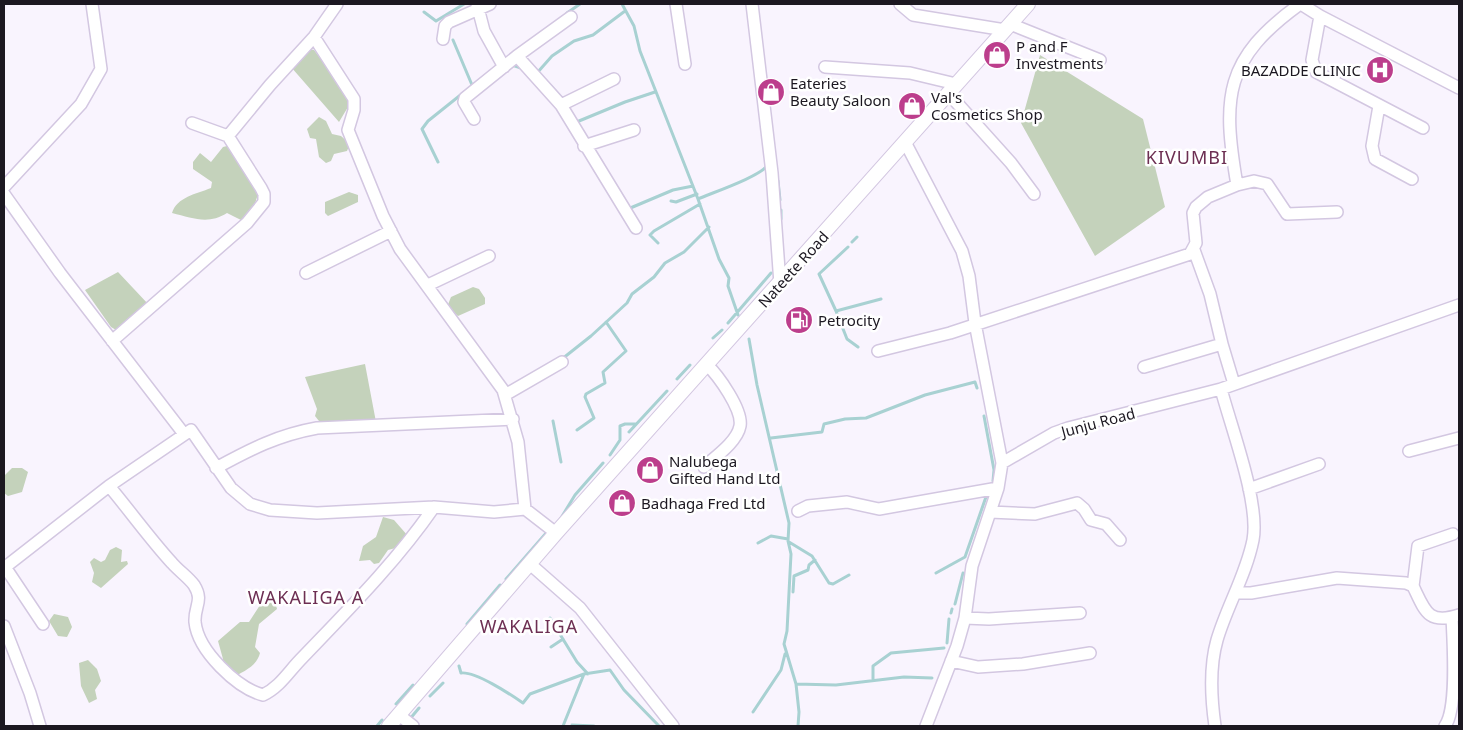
<svg xmlns="http://www.w3.org/2000/svg" width="1463" height="730" viewBox="0 0 1463 730" font-family="'Noto Sans',sans-serif">
<style>
.green{fill:#c4d2bb}
.lines{fill:none;stroke-linecap:round;stroke-linejoin:round}
.stream{stroke:#a8d1d2;stroke-width:3}
.minor-casing{stroke:#d3c7e1;stroke-width:14}
.major-casing{stroke:#d3c7e1;stroke-width:16}
.minor{stroke:#fff;stroke-width:11}
.major{stroke:#fff;stroke-width:14}
.labels{text-anchor:middle;dominant-baseline:central;stroke-width:5;stroke-linejoin:round;paint-order:stroke}
.poi-label{font-size:15px;fill:#1c1821;stroke:#fff;text-anchor:start}
.street-label{font-size:15px;fill:#1c1821;stroke:#fff}
.quarter-label{font-size:18px;letter-spacing:1px;fill:#6d2f53;stroke:#fff}
</style>
<rect width="100%" height="100%" fill="#f9f4fe"/>
<!-- green -->
<path class="green" d="M310,49L314,50L343,88L351,102L339,122L291,67Z
M1040,55L1143,119L1165,207L1095,256L1021,123Z
M319,117L326,121L332,134L341,136L350,144L347,151L334,154L331,161L326,163L319,157L316,139L310,138L307,129Z
M231,145L253,168L258,194L253,210L241,220L227,213C208,225 193,218 172,213C177,197 196,194 211,188L212,182L193,169V162L200,153L211,162L223,147Z
M349,192L358,195V202L328,216L325,213V202Z
M118,272L149,305L116,330L111,327L85,290Z
M473,287L479,289L485,298V304L458,316L447,307L451,297Z
M365,364L376,422L319,421L315,416L317,409L305,377Z
M12,468H22L28,472L22,492L8,496L4,493V476Z
M383,517L394,520L408,536L403,546L388,550L379,563L374,564L370,560L359,561L363,546L376,537Z
M116,547L122,550L121,562L127,561L128,564L101,588L92,582L94,573L90,562L94,558L101,562L105,560L110,550Z
M274,597L277,609L259,624L255,647L260,653C257,666 243,672 231,678L223,674V659L218,641L240,622H249L264,599Z
M54,614L68,617L72,627L67,637L58,636L49,621Z
M88,660L97,669L101,681L95,690L97,699L89,703L81,686L79,663Z"/>
<g class="lines">
<!-- stream -->
<path class="stream" d="M622,4L634,26L640,51L698,199L719,259L729,278L728,286L738,315
M424,12L436,21L464,4
M567,13L580,4
M453,40L472,85
M512,65L524,69
M537,73L552,56L574,41L593,35L625,11
M549,84L560,96
M579,121L625,102L655,92
M438,162L422,129L428,121L463,93
M778,181L780,200
M698,199C714,192 759,177 768,165
M671,201L676,202L697,194
M628,209L673,190L693,186
M781,210V219
M852,242L857,237
M658,243L650,235L654,231L700,204
M836,311L819,274L848,247
M728,323L771,273
M713,338L722,330
M749,339L757,385L789,523L788,541L791,554L787,631L784,644L796,684L799,712L798,726
M858,347L847,339L836,311L881,299
M562,359L591,336L627,303L632,294L654,277L665,263L684,252L709,227
M677,379L690,365
M984,416L994,470L993,481
M553,421L561,462
M577,430L594,418L585,397L586,394L605,383L603,372L626,351L606,322
M629,432L667,391
M771,438L822,432L824,424L845,419L866,418L925,395L975,382L977,388
M610,455L620,440V426L625,424H636
M561,518L575,495L603,463
M789,542L812,556L829,583L833,584L849,575
M758,543L771,536L788,539
M936,573L965,557L987,494
M506,579L547,532
M793,592L794,576L808,570L809,565L815,560
M955,604L963,573
M951,613L952,609
M550,618L577,662L588,674
M467,624L500,585
M947,643L949,619
M551,647L563,639L564,641
M459,666L461,673C475,671 510,694 523,703L530,694L584,674L610,670L624,690L659,726
M873,679V666L891,653L944,648
M796,684L836,685L904,677L932,678
M430,696L443,683
M396,704L413,685
M753,712L781,670L785,654
M572,725L594,726
M377,726L382,720
M404,726L419,708
M563,726L584,674"/>
<!-- minor casing -->
<g class="minor-casing">
<path id="minor" d="M477,4L484,31L504,67
M676,4L685,64
M752,4L772,173L780,284
M900,4L913,15L1005,30
M1301,4L1320,16L1459,88
M1320,16L1312,60L1316,72L1423,128
M1010,24L1100,60
M314,37L354,99V110L348,130L383,216L400,249L503,390L518,442L525,509
M443,39L445,26L449,22L490,4
M517,56L561,105L636,228
M825,67L910,73L956,84
M948,93L1011,163L1034,194
M561,105L614,79
M1379,106L1372,146L1375,159L1412,179
M474,119L464,102L465,98L517,56L571,17
M192,123L228,136
M905,142L962,251L969,276L975,323L1002,463
M584,146L634,130
M1237,185L1254,181L1267,184L1287,214L1337,212
M4,187L81,104L101,69L92,4
M4,194L60,273L184,434
M1194,250L1210,294L1222,344
M306,273L391,231
M428,285L489,256
M112,341L247,223L264,202V194L261,188L228,136L270,85L314,37L337,4
M878,351L950,333L1190,254L1196,243L1193,213L1196,207L1208,197L1237,185C1222,97 1224,59 1300,4
M1144,367L1222,344L1234,384
M505,395L562,362
M1409,451L1459,438
M704,467C715,457 737,442 740,426C743,410 718,375 707,365
M216,468C251,449 278,435 317,428L513,419
M109,486C130,511 150,539 172,563C179,571 188,577 194,585C204,601 194,606 195,622C198,651 237,688 263,695C280,687 289,671 302,658C348,610 396,562 434,507
M1249,489L1319,464
M798,511L808,506L847,502L879,509L998,488
M990,512L1035,514L1077,503L1084,509L1091,520L1106,524L1120,540
M530,564L580,608L673,726
M5,567L43,624
M4,568L109,486L191,430L231,488L250,504L270,510L317,513L434,507L494,512L525,509L556,533
M1413,586L1418,546L1453,534
M1236,593H1251L1337,578L1406,583L1413,586C1425,611 1428,625 1459,615
M965,618L989,619L1080,613
M4,626L30,693L40,726
M951,661L978,667L1023,664L1090,653
M399,715L413,726
M926,726L957,646L965,618L972,566L998,488L1002,463L1054,433L1068,428L1221,389L1459,305
M1215,726C1211,698 1209,668 1217,640C1227,606 1246,575 1253,540C1260,503 1231,427 1221,389
M1445,726C1458,708 1453,641 1452,617"/>
</g>
<!-- major casing -->
<g class="major-casing">
<path id="major" d="M389,726L556,533L1028,4"/>
</g>
<!-- minor -->
<use href="#minor" class="minor"/>
<!-- major -->
<use href="#major" class="major"/>
</g>
<!-- icons -->
<defs>
<g id="shop-disc" transform="scale(1.4375)"><circle r="9.5" fill="#bc3e8c" stroke="#fff"/><path d="M-5-2.5h2.3a2.7 3.5 0 0 1 5.4 0H5L5.5 6h-11ZM-1.5-2.5h3a1.5 2.3 0 0 0-3 0Z" fill="#fff"/></g>
<g id="hospital-disc" transform="scale(1.4375)"><circle r="9.5" fill="#bc3e8c" stroke="#fff"/><path d="M-5-5h3v3.5h4V-5h3V5h-3V1.5h-4V5h-3Z" fill="#fff"/></g>
<g id="fuel-disc" transform="scale(1.4375)"><circle r="9.5" fill="#bc3e8c" stroke="#fff"/><path d="M-5.5-6h7V0h2V4h1.3V-2.5L3-4.5l.8-.8L6-3V5H2.5V1h-1V6h-7ZM-4.2-4.7v3.2H.2V-4.7Z" fill="#fff"/></g>
</defs>
<g fill-rule="evenodd">
<use href="#shop-disc" x="997" y="55"/>
<use href="#hospital-disc" x="1380" y="70"/>
<use href="#shop-disc" x="771" y="92"/>
<use href="#shop-disc" x="912" y="106"/>
<use href="#fuel-disc" x="799" y="320"/>
<use href="#shop-disc" x="650" y="470"/>
<use href="#shop-disc" x="622" y="503"/>
</g>
<g class="labels">
<!-- poi labels -->
<g class="poi-label">
<text x="1016" y="46">P and F<tspan x="1016" dy="17">Investments</tspan></text>
<text x="1361" y="70" text-anchor="end">BAZADDE CLINIC</text>
<text x="790" y="83">Eateries<tspan x="790" dy="17">Beauty Saloon</tspan></text>
<text x="931" y="97">Val's<tspan x="931" dy="17">Cosmetics Shop</tspan></text>
<text x="818" y="320">Petrocity</text>
<text x="669" y="461">Nalubega<tspan x="669" dy="17">Gifted Hand Ltd</tspan></text>
<text x="641" y="503">Badhaga Fred Ltd</text>
</g>
<!-- street labels -->
<g class="street-label">
<text transform="translate(793 269) rotate(-48)">Nateete Road</text>
<text transform="translate(1098 422) rotate(-15)">Junju Road</text>
</g>
<!-- quarter labels -->
<g class="quarter-label">
<text x="1187" y="157">KIVUMBI</text>
<text x="306" y="597">WAKALIGA A</text>
<text x="529" y="626">WAKALIGA</text>
</g>
</g>
<!-- border -->
<rect width="1463" height="730" fill="none" stroke="#1c1821" stroke-width="10"/>
</svg>
